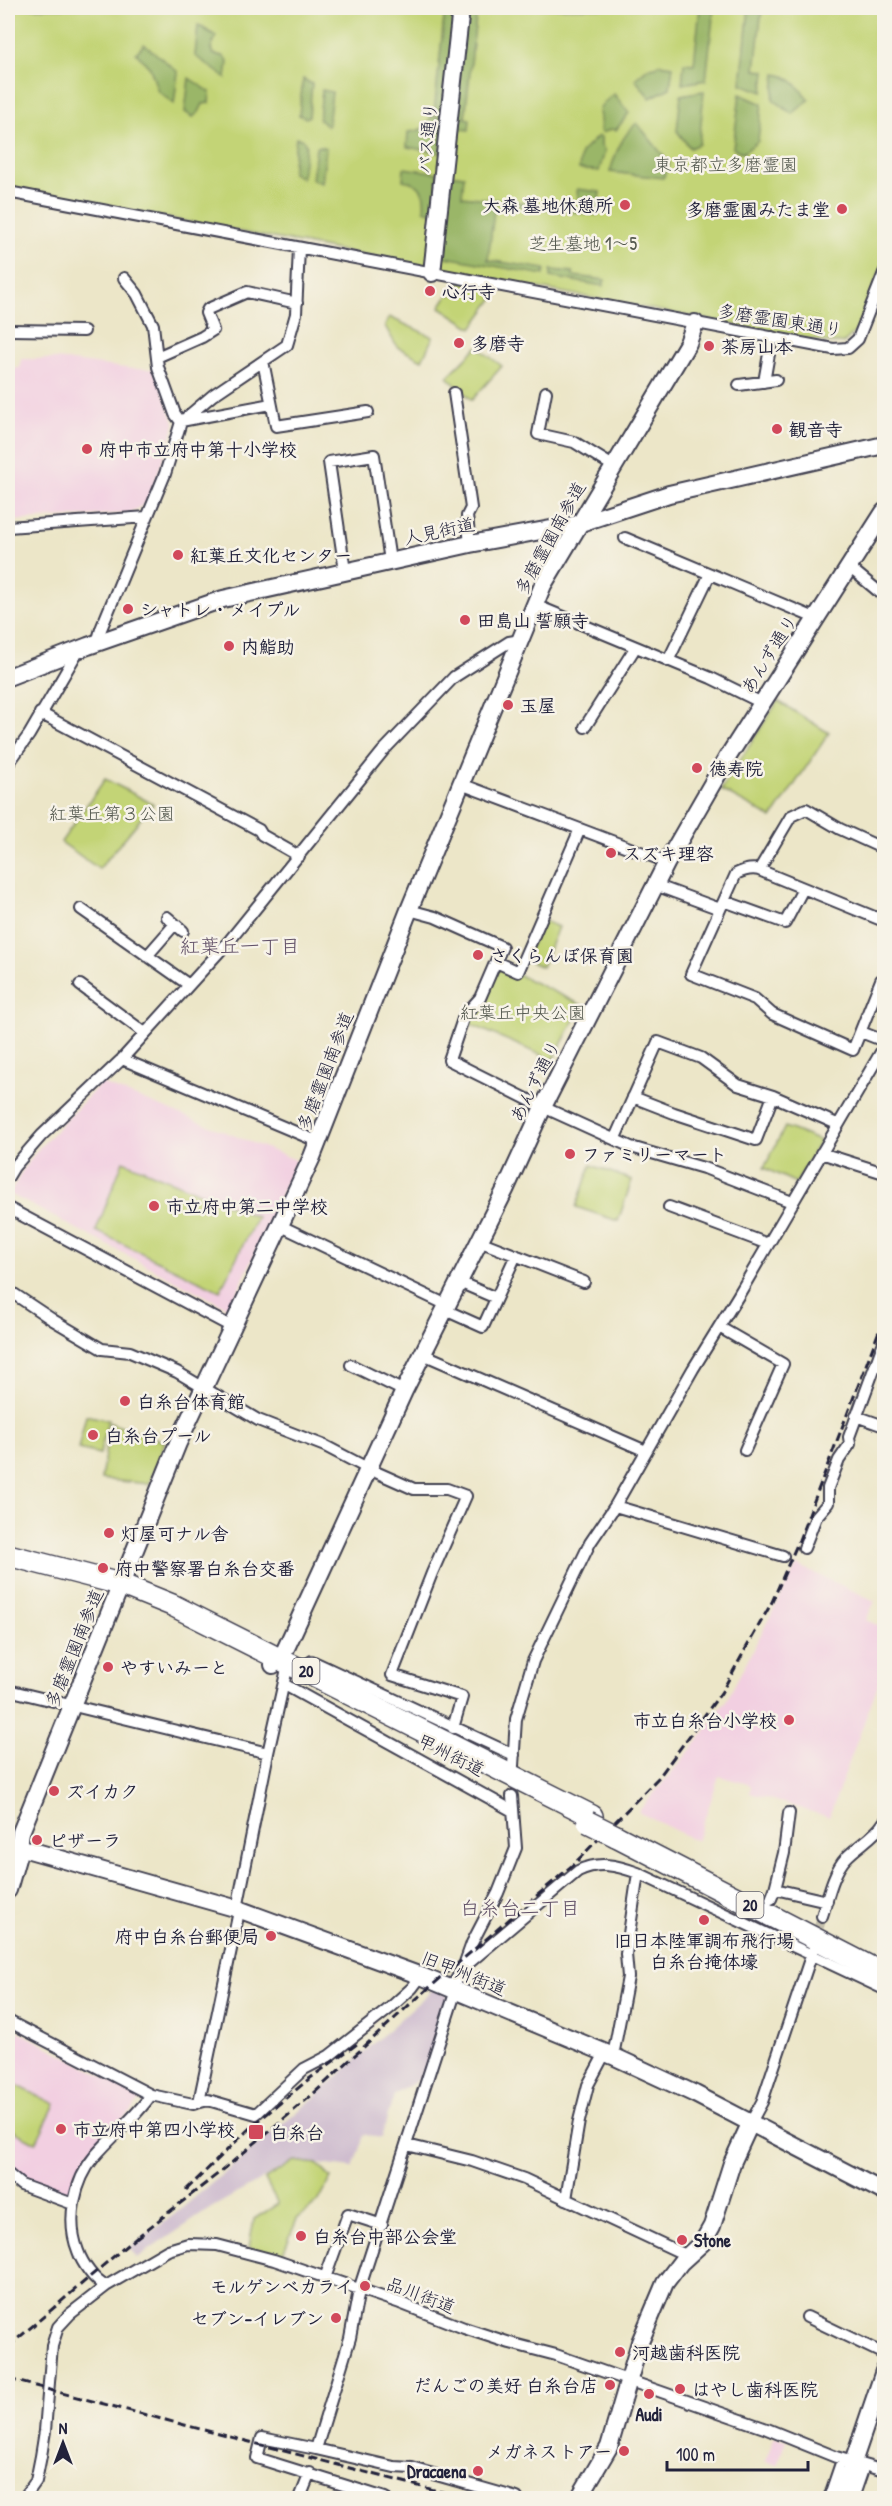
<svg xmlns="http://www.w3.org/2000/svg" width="892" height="2506" viewBox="0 0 892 2506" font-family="'Patrick Hand','Klee One',sans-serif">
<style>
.built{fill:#f2cfe1}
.industrial{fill:#cfbdcf}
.green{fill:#c3d476;stroke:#727b58;stroke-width:1.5}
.forest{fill:#9ab667;stroke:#5e6c51;stroke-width:1.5}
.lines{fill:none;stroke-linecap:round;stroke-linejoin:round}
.street-tunnel{stroke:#c4bfac;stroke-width:10;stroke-dasharray:10 5;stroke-linecap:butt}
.street-casing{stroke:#403f50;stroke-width:14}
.secondary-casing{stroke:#403f50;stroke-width:20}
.highway-casing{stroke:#403f50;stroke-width:24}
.street{stroke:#fff;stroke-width:10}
.secondary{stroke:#fff;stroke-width:16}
.highway{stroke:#fff;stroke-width:21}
.rail{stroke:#22223b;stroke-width:3;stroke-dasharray:9 4.5;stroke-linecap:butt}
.highway-bridge-casing{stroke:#403f50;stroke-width:24;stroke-linecap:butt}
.highway-bridge{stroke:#fff;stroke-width:21}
.poi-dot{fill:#d1495b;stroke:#f7f3e8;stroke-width:2}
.labels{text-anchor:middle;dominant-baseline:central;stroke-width:5;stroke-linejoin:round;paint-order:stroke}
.shield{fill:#f7f3e8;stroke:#62616f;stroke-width:1.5}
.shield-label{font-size:16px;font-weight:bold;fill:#22223b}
.street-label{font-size:18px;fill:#22223b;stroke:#f7f3e8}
.park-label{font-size:18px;fill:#52574d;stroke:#f7f3e8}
.poi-label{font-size:18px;font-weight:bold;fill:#22223b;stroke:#f7f3e8;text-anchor:start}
.neighbourhood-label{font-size:20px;fill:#625168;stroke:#f7f3e8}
</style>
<rect width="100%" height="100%" fill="#f7f3e8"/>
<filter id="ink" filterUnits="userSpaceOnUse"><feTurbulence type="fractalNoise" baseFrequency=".0167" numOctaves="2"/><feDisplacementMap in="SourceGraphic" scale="12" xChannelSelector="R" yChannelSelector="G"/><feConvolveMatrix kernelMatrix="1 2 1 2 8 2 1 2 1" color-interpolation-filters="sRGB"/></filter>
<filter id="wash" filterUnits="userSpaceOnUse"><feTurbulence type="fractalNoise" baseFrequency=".008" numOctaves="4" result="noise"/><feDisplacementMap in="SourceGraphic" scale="24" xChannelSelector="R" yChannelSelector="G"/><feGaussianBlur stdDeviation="1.35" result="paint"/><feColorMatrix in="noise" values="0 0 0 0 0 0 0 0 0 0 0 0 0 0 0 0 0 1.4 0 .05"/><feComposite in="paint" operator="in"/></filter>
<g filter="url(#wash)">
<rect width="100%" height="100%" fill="#ece6c8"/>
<!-- built -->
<path class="built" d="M21,359H56L133,369H155L175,425L148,501L131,513L8,521V368H20Z
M101,1083L296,1160L230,1309L10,1194L22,1171L38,1149Z
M797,1565L875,1601L866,1620L884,1628V1668L829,1817L750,1793L751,1785L719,1776L697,1841L638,1812L698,1741L727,1699Z
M8,2026L143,2097L86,2160L68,2199L8,2168Z
M775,2436L786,2441L777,2465L765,2461Z"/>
<!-- industrial -->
<path class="industrial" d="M433,1989L449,1995L426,2075L394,2095L381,2138L364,2135L353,2168L294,2161L211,2208L137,2258L130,2248L175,2214L314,2098Z"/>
<!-- green -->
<path class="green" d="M8,8H884V261L857,330L843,343H831L8,188Z
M461,282L492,288L496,295L472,328L440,307L449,293L452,295Z
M389,317L433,337L422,360L397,347L385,326Z
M477,347L502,366L472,400L447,377Z
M778,701L829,733L772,818L721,790Z
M105,779L153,804L99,869L61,842Z
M544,921L558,927L542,967L524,959Z
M500,966L582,1005L553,1060L465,1022L496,968Z
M785,1127L820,1141L796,1183L764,1168Z
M123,1161L257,1217L220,1291L96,1231Z
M591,1165L632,1180L618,1221L576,1207Z
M86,1415L108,1420L100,1454L78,1449Z
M110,1423L165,1442L149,1484L101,1479Z
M8,2081L55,2104L36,2143L8,2128Z
M294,2161L317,2164L331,2178L318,2202L297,2219L281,2258L249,2247L254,2219L278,2204L265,2179Z"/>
<!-- forest -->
<path class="forest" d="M445,8H457L445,115L434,114Z
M467,8H477L465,118L470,119L469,130L453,128Z
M700,8H714L706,80L682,84L684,63L694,64Z
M749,8H762L755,70L765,71L763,92L741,84Z
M198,25L216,36L211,49L213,54L223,56L228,61L226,78L195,56Z
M144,44L178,72L174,104L158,91L150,68L136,53Z
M659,64L673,66L670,88L650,98L635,79L648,68L656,67Z
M776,74C792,76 800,89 809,100L792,114L773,99Z
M189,78L210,92L209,103L203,104L199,112L193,117L185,112Z
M303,79L312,84L309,116L306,118L299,115Z
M322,90L332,92L328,126L319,120Z
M704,91L699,144L690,148L677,131L681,95Z
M614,94L629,113L616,130L611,129L603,133L600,131C603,107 590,114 614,94Z
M740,94L762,104L758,141L743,153L733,148Z
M431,116L444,118L440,153L407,147L408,132C420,131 428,128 431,116Z
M637,123L670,164L663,178L610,172C615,154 622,135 637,123Z
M598,136L601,137V146L605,151L599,171L579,169L581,153Z
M296,137L303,140L306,144L302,178L292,173Z
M319,146L326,148L322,183L312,180L316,148Z
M404,168L438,173L434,213L424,210C426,192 421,183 403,180Z
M448,174L464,176L462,196L579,209L577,189L600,192L597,215L495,203L488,260L545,269L544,275L440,256Z
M551,270L573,272V276L605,280L603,286L551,277Z"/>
</g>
<g filter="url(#ink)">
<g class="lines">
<!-- street-tunnel -->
<path class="street-tunnel" d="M815,1942L822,1916"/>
<!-- street casing -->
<g class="street-casing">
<path id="street" d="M8,192L833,349L848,348L858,339L884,273
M124,278L137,294L153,325L158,367L175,414L181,422
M8,330L84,331
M157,357L202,337L213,330L206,313L208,309L247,292L297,303
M263,361L276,426L368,412
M764,382L772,337
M739,385L776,380
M546,392L538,434L574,442L613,466
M454,393L471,508L467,516L470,544
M181,421L271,404
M8,527L147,517
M625,538L815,618
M848,566L884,596
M345,571L329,462L374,455L390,561
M535,605L711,678L762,703
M97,643L101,629L165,474L181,422L213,395L287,345L296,314L299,248
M668,661L710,574
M40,713L259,830L262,835L299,856
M585,727L635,648
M8,764L29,735L78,651
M461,784L667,862
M759,870L791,816L806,809L840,829L884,849
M655,885L720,909
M724,901L785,923L803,889
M81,909L189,985
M409,910L435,917L502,947L480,998L464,1016L449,1060L543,1107L631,1147L707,1169L792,1202
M167,917L183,931
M884,921L759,870C751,868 744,870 736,874L691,974L755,999L772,1014L853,1050L881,980L884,981
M147,956L175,924
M496,962L518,972L580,829
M80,985L145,1033
M861,1032L884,1041
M122,1059L319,1142
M633,1097L674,1113L756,1140L773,1096
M615,1138L658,1042L701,1058L738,1085L773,1096L837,1124
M821,1153L884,1173
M8,1177L14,1167L42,1135L122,1059L230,940L383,751L454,677L509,642L521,640
M669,1207L768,1244
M8,1208L232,1327
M281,1226L447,1305
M479,1241L584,1282
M459,1282L496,1298
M8,1290L53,1320L102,1349L130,1352L177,1372L258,1420L325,1446L369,1469L414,1489H447L466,1496L432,1573L392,1675L462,1697L453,1728
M445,1310L483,1327L516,1255
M719,1327L783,1364L745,1450
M423,1354L646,1451
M351,1365L404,1391
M856,1416L884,1426
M615,1506L783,1556
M804,1548L816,1517L828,1503V1488L839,1460L850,1444L849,1437L884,1342
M301,1669L312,1661L514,1755
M285,1685L513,1811
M8,1690L268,1753
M513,1766L516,1719L533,1661L590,1543L615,1506L693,1369L738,1296L884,1047
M775,1889L784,1853L789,1813
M771,1899L775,1889L827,1901
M822,1916C828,1897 833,1872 846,1858C858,1845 875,1837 884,1822
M463,1968L472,1943L498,1893L516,1848L512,1796
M451,1988L463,1968L578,1871C599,1861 616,1865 638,1873L884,1989
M456,1990L359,2290L350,2338L316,2449L394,2467L412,2468L517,2498
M8,2021L151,2095L193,2104L208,2100L256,2114L304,2069L329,2056L390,2008L412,1988L421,1976
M613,2056L628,1977L626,1954L638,1873
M199,2102L238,1916V1904L268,1753L286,1673
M750,2124L762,2102L813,1950
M407,2145L472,2161L524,2179L688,2256
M8,2174L21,2185L73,2204
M566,2199L579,2121L588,2085L605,2053
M325,2278L348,2214L382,2225
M106,2286C95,2282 82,2263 78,2251C66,2221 74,2181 95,2156C113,2135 135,2118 151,2095
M807,2317L884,2354
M316,2449L262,2438L257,2458L385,2498
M24,2498L36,2481L41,2456L45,2431L52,2346L58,2327L70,2314L106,2286L168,2250L188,2244L217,2245L274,2260L400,2303L464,2328L510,2343L556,2355L767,2429L836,2457L884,2471
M300,2498L310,2473
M829,2498L841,2463L853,2461L862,2468V2472L853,2498"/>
</g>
<!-- secondary casing -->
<g class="secondary-casing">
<path id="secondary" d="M432,273L461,8
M8,677L88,646L223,599L470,544L578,524L669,494L884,445
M273,1665L281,1659L404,1391L505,1190L543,1107L667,862L727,758L884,512
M8,1844L238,1909L421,1976L613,2056L695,2094L884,2192
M8,1890L18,1855L21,1832L178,1443L312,1157L409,910L543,585L688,343L695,323
M579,2498L609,2447L640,2342L665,2283L681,2262L703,2242L712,2226L732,2163L750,2124
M841,2498L884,2371"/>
</g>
<!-- highway casing -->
<g class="highway-casing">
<path id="highway" d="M8,1555L120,1584L172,1605L592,1816
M616,1836L884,1974"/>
</g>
<!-- street -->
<use href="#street" class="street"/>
<!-- secondary -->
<use href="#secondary" class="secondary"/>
<!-- highway -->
<use href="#highway" class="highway"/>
<!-- rail -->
<path class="rail" d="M186,2190L251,2127L309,2079L357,2044
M136,2238L224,2169L312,2095L408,2006L575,1863L659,1777L721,1693L772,1602L799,1540L884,1318
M8,2347L141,2233
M8,2379L465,2498"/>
<!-- highway-bridge casing -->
<g class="highway-bridge-casing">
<path id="highway-bridge" d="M588,1822L616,1836"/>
</g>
<!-- highway-bridge -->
<use href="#highway-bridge" class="highway-bridge"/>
</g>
</g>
<!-- markers -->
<g class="poi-dot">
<circle cx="625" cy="205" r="6"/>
<circle cx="842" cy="209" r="6"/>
<circle cx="430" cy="291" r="6"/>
<circle cx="459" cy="343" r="6"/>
<circle cx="709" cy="346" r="6"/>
<circle cx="777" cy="429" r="6"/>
<circle cx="87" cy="449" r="6"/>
<circle cx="178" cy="555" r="6"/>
<circle cx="128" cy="609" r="6"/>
<circle cx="465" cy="620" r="6"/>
<circle cx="229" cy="646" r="6"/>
<circle cx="508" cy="705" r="6"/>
<circle cx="697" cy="768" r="6"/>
<circle cx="611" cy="853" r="6"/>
<circle cx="478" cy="955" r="6"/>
<circle cx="570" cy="1154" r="6"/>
<circle cx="154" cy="1206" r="6"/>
<circle cx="125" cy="1401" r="6"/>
<circle cx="93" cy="1435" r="6"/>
<circle cx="109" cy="1533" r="6"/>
<circle cx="103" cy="1568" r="6"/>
<circle cx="108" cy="1667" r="6"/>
<circle cx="789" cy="1720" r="6"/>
<circle cx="54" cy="1791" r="6"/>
<circle cx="37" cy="1840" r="6"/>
<circle cx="704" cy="1920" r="6"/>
<circle cx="271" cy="1936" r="6"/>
<circle cx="61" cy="2129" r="6"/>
<rect x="248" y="2124" width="16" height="16" rx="3"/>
<circle cx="301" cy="2236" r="6"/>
<circle cx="682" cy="2240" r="6"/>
<circle cx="365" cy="2286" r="6"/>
<circle cx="336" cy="2318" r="6"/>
<circle cx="620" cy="2352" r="6"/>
<circle cx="610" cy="2385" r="6"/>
<circle cx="680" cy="2389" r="6"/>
<circle cx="649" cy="2394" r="6"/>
<circle cx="624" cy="2451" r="6"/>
<circle cx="478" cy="2471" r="6"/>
</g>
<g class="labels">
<!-- shield labels -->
<g class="shield">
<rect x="292.5" y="1658" width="27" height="26" rx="4.5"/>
<rect x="736.5" y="1892" width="27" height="26" rx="4.5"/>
</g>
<g class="shield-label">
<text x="306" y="1671">20</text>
<text x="750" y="1905">20</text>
</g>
<!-- street labels -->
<g class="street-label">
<text transform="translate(427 138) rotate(-84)">バス通り</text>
<text transform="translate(780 320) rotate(9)">多磨霊園東通り</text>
<text transform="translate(439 531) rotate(-12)">人見街道</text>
<text transform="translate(550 538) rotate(-61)">多磨霊園南参道</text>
<text transform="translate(769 654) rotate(-58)">あんず通り</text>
<text transform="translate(325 1071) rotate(-69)">多磨霊園南参道</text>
<text transform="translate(535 1081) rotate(-63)">あんず通り</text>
<text transform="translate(74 1648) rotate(-68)">多磨霊園南参道</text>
<text transform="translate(451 1755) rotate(26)">甲州街道</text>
<text transform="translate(464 1973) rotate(22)">旧甲州街道</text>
<text transform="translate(421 2295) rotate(21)">品川街道</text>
</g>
<!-- park labels -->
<g class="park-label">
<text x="726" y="164">東京都立多磨霊園</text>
<text x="583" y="243">芝生墓地 1～5</text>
<text x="112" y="813">紅葉丘第３公園</text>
<text x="523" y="1012">紅葉丘中央公園</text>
</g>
<!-- poi labels -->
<g class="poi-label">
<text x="613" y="205" text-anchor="end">大森 墓地休憩所</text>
<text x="830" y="209" text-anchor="end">多磨霊園みたま堂</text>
<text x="442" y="291">心行寺</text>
<text x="471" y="343">多磨寺</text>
<text x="721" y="346">茶房山本</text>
<text x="789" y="429">観音寺</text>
<text x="99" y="449">府中市立府中第十小学校</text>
<text x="190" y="555">紅葉丘文化センター</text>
<text x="140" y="609">シャトレ・メイプル</text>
<text x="477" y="620">田島山 誓願寺</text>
<text x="241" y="646">内鮨助</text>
<text x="520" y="705">玉屋</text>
<text x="709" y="768">徳寿院</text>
<text x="623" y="853">スズキ理容</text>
<text x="490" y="955">さくらんぼ保育園</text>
<text x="582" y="1154">ファミリーマート</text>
<text x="166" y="1206">市立府中第二中学校</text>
<text x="137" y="1401">白糸台体育館</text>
<text x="105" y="1435">白糸台プール</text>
<text x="121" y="1533">灯屋可ナル舎</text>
<text x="115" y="1568">府中警察署白糸台交番</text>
<text x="120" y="1667">やすいみーと</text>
<text x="777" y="1720" text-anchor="end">市立白糸台小学校</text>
<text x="66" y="1791">ズイカク</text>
<text x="49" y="1840">ピザーラ</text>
<text x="259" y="1936" text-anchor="end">府中白糸台郵便局</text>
<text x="704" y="1940" text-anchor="middle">旧日本陸軍調布飛行場<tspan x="704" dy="21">白糸台掩体壕</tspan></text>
<text x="73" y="2129">市立府中第四小学校</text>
<text x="270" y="2132">白糸台</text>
<text x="313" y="2236">白糸台中部公会堂</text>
<text x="694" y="2240">Stone</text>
<text x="353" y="2286" text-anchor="end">モルゲンベカライ</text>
<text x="324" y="2318" text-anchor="end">セブン-イレブン</text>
<text x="632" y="2352">河越歯科医院</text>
<text x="598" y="2385" text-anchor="end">だんごの美好 白糸台店</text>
<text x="692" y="2389">はやし歯科医院</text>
<text x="649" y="2414" text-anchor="middle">Audi</text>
<text x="612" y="2451" text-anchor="end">メガネストアー</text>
<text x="466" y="2471" text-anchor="end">Dracaena</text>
</g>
<!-- neighbourhood labels -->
<g class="neighbourhood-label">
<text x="240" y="945">紅葉丘一丁目</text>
<text x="520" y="1907">白糸台二丁目</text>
</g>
</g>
<!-- margin -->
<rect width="892" height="2506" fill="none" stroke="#f7f3e8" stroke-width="30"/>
<!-- north arrow -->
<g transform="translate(63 2443)" stroke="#f7f3e8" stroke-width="4.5" paint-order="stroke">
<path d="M0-4.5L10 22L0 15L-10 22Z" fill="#22223b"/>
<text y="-9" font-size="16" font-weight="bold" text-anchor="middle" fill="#22223b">N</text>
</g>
<!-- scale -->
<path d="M667 2461v9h141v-9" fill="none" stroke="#22223b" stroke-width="3"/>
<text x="676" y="2461" font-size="18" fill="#22223b" stroke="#f7f3e8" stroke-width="4.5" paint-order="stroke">100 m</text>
</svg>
